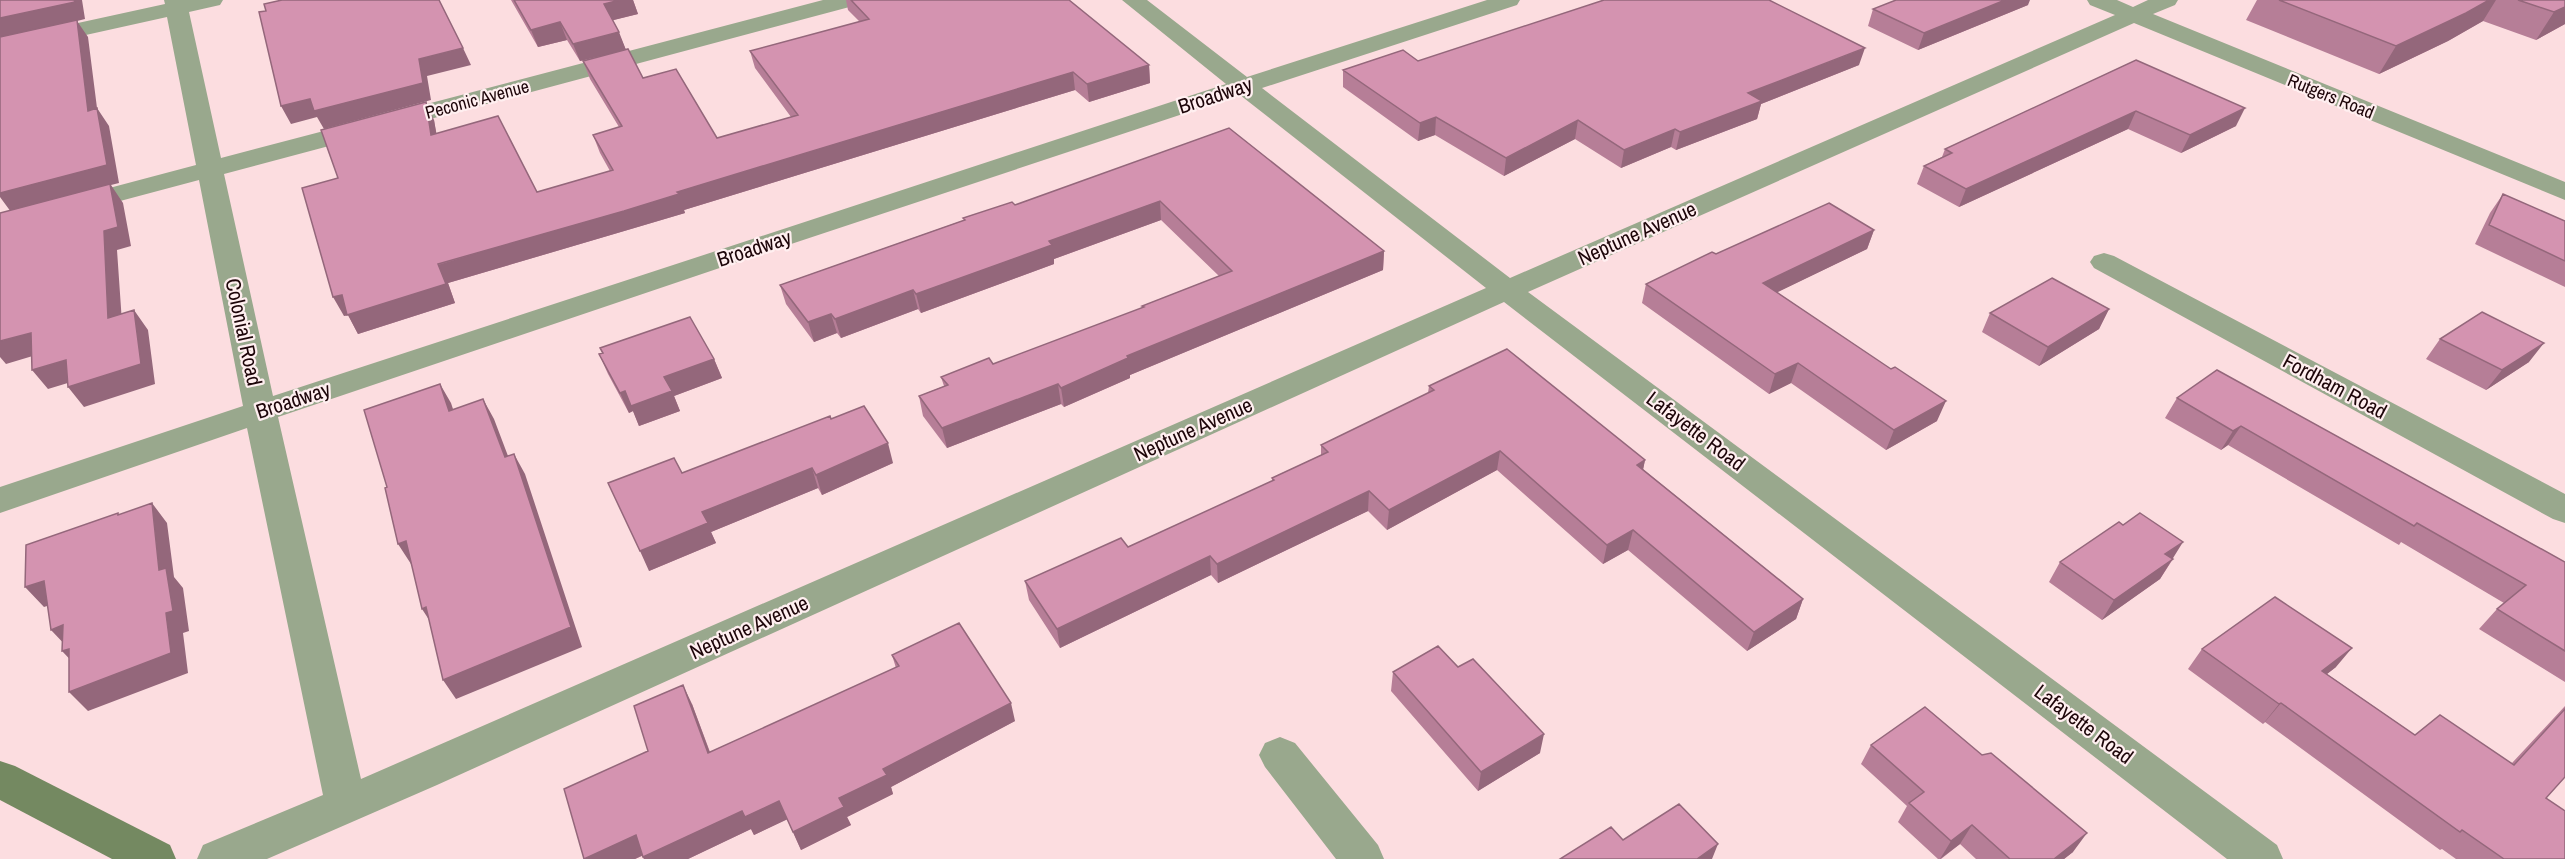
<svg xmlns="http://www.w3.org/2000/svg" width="2565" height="859" viewBox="0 0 2565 859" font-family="'Archivo Narrow',sans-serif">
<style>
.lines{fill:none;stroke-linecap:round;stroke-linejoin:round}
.street{fill:#99a88d;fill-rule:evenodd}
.secondary{fill:#748961;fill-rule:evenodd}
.wall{fill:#b67e97}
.shaded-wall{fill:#94677b}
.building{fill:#d493b0;stroke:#94677b;stroke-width:1.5}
.labels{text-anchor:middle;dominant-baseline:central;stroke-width:4.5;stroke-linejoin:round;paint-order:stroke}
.far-street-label{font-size:18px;fill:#1d0509;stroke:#ffeff0}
.street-label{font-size:21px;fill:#1d0509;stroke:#ffeff0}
</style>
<rect width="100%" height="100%" fill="#fcdde0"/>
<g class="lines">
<!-- street -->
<path class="street" d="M164,0H223L220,5L189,12L221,158L823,0H860L857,5L224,174L273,396L1226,84L1122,0H1147L1247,77L1487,0H1520L1517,5L1262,88L1510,278L2115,15L2090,5L2087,0H2117L2133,7L2148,0H2178L2175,5L2153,14L2565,182V200L2134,23L1528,292L2277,845L2283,859H2227L1504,302L437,785L267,859H197L203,845L323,795L247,428L0,513V487L243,406L199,180L0,233V217L196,165L167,17L0,54V40L165,4ZM1240,95L1486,288L361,779L278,417L764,253Z
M2104,253L2114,256L2565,494V523L2553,519L2094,268L2090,262L2094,256Z
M1280,737L1295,743L1378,845L1384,859H1336L1265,767L1259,755L1265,743Z"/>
<!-- secondary -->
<path class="secondary" d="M0,761L15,766L170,845L176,859H112L0,800Z"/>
</g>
<!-- wall -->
<path class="wall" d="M511,0H633L638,14L613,20L626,50L580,61L567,40L538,47Z
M846,0H851L1149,65L1150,83L1089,102L1075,90L684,210L685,213L631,229L448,283L455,303L358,334L348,315L344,316L338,178L434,120L436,133L537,192L610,171L600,153L593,135L619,127L590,79L583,61L643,78L717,138L791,117L755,68L750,51L860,22L848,10Z
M2257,0H2565V24L2536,40L2483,21L2448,41L2379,74L2246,20Z
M2028,5L1918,50L1868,26L1873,9Z
M2136,60L2236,126L2181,153L2128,129L1959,207L1917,184L1924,166L1942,157L1945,149Z
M1418,61L1859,65L1761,104L1757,119L1676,150L1671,147L1621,168L1575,139L1504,176L1435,135L1418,141L1343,87V70Z
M1229,128L1384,251L1383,270L1130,375V378L1064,407L1061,404L947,448L923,416L919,396L944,386L941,377L993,364L1143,308L1142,306L1219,276L1161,220L1054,259V264L921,313L918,309L841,338L837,333L814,342L786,304L780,285L964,220L963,218L1015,205Z
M2503,194L2565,221V287L2475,244L2490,213Z
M1874,230L1867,249L1777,292L1937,421L1886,450L1791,383L1769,394L1642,303L1646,284L1716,254Z
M2109,309L2099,329L2039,366L1982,332L1990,313Z
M2440,339L2529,362L2486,390L2426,359Z
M600,348L714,359L722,378L674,396L680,411L639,426L633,411L629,413L608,374L599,354L602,353Z
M1429,386L1645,460L1643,469L1803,599L1796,619L1747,651L1628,550L1603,564L1497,470L1387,530L1368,511L1218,583L1211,575L1060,648L1029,600L1025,581L1128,547L1272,481V478L1321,455V445L1428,393Z
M2177,398L2565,562V682L2479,629L2497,609L2504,603L2401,542L2399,545L2228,445L2221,450L2165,418Z
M831,419L893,463L822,495L818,488L711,532L716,543L649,571L682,473Z
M2172,558L2173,559L2160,579L2102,620L2049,582L2060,562Z
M2202,649L2336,667L2327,674L2415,735L2512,763L2565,706V777L2546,798L2565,859H2456L2442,849L2440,850L2265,722L2263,724L2188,669Z
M892,655L1015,721L891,787L893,794L847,817L851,825L801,850L787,819L754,835L751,829L688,859H644L642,856L635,859H584L648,751L692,704L710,752L896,668Z
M1393,672L1540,753L1478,791L1391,691Z
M1871,745L2073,852L2064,859H1976L1960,844L1941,859H1938L1898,822L1907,806L1861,764Z"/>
<!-- shaded-wall -->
<path class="shaded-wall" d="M74,0H82L85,19L77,21L88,37L97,108L109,126L119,183L111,185L123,203L131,246L117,250L123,337L11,212L0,197V193L100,128L0,38V18Z
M620,0H633L638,14L610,21L604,4Z
M2005,0H2030L2028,5L1918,50L1924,33Z
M2489,0H2496L2483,21L2448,41L2379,74L2396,46Z
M2565,7V24L2536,40L2554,12Z
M560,22L567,40L538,47L531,30Z
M619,32L626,50L580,61L573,44Z
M463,48L471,65L427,76L431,100L324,129L317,117L291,124L281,106L419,59Z
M1865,48L1859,65L1761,104L1757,119L1676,150L1680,132L1748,93Z
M1149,65L1150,83L1089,102L1087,84Z
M1073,72L1075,90L684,210L685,213L631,229L448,283L455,303L358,334L348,315L344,316L333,297L677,192Z
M426,102L434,120L440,153L431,135Z
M2245,108L2236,126L2181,153L2190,135Z
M2136,111L2128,129L1959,207L1966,189Z
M1436,117L1435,135L1418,141L1420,123Z
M1578,120L1575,139L1504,176L1506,158Z
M1675,129L1671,147L1621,168L1624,150Z
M1160,201L1161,220L1054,259V264L921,313L916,294L1049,241Z
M1874,230L1867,249L1757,302L1763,283Z
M1384,251L1383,270L1130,375V378L1064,407L1061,388L1127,356Z
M913,290L918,309L841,338L835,319Z
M2109,309L2099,329L2039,366L2048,347Z
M134,310L148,330L155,384L84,407L68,387Z
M831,314L837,333L814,342L808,322Z
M31,333L46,352L6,364L0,357V341Z
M2544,343L2529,362L2486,390L2502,370Z
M714,359L722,378L674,396L680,411L639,426L633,411L629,413L620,393Z
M66,360L81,379L48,389L32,370Z
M1798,363L1791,383L1769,394L1775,374Z
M440,384L451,403L460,430L449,411Z
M1058,384L1061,404L947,448L942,428Z
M483,399L494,419L516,477L505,457Z
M1946,401L1937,421L1886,450L1894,430Z
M2241,426L2228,445L2221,450L2233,431Z
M888,443L893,463L822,495L816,475Z
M1500,451L1497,470L1387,530L1389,510Z
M514,454L525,474L582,647L456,699L443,680Z
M1645,460L1641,480L1637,465Z
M812,468L818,488L711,532L716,543L649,571L640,551L702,512Z
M1369,491L1368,511L1218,583L1217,564Z
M152,503L167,523L174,577L183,588L189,631L183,633L188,673L88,711L69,692L166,613L159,570Z
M1633,530L1628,550L1603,564L1607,545Z
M406,541L418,561L411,564L398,544Z
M2183,542L2160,579L2102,620L2114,600L2165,554Z
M1210,556L1211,575L1060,648L1057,629Z
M44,581L62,601L44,607L25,587Z
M1803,599L1796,619L1747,651L1754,632Z
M426,607L435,629L422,609Z
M63,625L70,650L51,630Z
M2352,648L2336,667L2306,690L2322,671Z
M69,649L80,670L62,651Z
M683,685L692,704L717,772L708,753Z
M1011,703L1015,721L891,787L893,794L847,817L851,825L801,850L793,832L839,798L883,769Z
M2281,703L2265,722L2263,724L2279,704Z
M1544,734L1540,753L1478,791L1481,772Z
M779,801L788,819L754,835L751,829L688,859H644L643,857L742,811Z
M1972,825L1960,844L1940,859L1951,841Z
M2087,833L2073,852L2064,859H2054Z
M636,835L647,853L635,859H584Z
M1718,844L1712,859H1697Z"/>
<!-- building -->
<path class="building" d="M0,0H74L75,2L0,18Z
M282,0H439L463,48L419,59L423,83L314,111L310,99L281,106L259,12L266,11L264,4Z
M514,0H620L604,4L619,32L573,44L560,22L531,30Z
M851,0H1069L1149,65L1087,84L1073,72L677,192L679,194L624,211L438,264L446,284L347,315L342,295L333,297L302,188L338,178L321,130L426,102L431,135L498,116L537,192L613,170L593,135L622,126L583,61L628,49L643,78L676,69L717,138L798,115L750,51L869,19Z
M1604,0H1769L1865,48L1748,93L1762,101L1680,132L1675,129L1624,150L1578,120L1506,158L1436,117L1420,123L1343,70L1403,50L1418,61Z
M1896,0H2005L1924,33L1873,9Z
M2279,0H2489L2466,13L2396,46Z
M2518,0H2565V7L2554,12Z
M77,20L88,111L97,108L107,165L0,193V37Z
M2136,60L2245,108L2190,135L2136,111L1966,189L1924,166L1952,153L1945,149Z
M1229,128L1384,251L1127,356L1128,358L1061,388L1058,384L942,428L919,396L948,385L941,377L989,358L993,364L1144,307L1142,306L1232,271L1160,201L1049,241L1052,245L916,294L913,290L835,319L831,314L808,322L780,285L965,220L963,218L1012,202L1015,205Z
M110,184L118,227L104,231L108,318L134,310L141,364L68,387L66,360L32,370L31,333L0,341V213Z
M2503,194L2565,221V261L2489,225Z
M1829,203L1874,230L1763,283L1891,369L1895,367L1946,401L1894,430L1798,363L1775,374L1646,284L1712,252L1716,254Z
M2052,278L2109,309L2048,347L1990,313Z
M2482,312L2544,343L2502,370L2440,339Z
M690,317L714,359L664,377L672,391L631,406L625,391L620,393L599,354L603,353L600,348Z
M1507,349L1645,460L1637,465L1803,599L1754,632L1633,530L1607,545L1500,451L1389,510L1369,491L1217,564L1210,556L1057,629L1025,581L1121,538L1128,547L1274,480L1272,478L1328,452L1321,445L1434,390L1429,386Z
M2217,370L2565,562V651L2497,609L2526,585L2417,523L2414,526L2241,426L2233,431L2177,398Z
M440,384L449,411L483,399L505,457L514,454L571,627L443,680L426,607L422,609L406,541L398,544L385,488L387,487L364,410Z
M864,406L888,443L816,475L812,468L702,512L708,523L640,551L608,483L674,458L682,473L830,416L831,419Z
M152,503L159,570L166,568L173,611L166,613L171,653L69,692V649L62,651L63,625L51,630L44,581L25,587L26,545L118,513V515Z
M2140,513L2183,542L2165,554L2173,559L2114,600L2060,562L2119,522L2123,525Z
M2275,597L2352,648L2322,671L2415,735L2440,715L2514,765L2565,709V777L2546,798L2565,811V859H2504L2462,830L2460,832L2281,703L2279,704L2202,649Z
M959,623L1011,703L883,769L887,775L839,798L844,807L793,832L779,801L745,817L742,811L643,857L636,835L584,859L564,789L648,751L634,706L683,685L708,753L899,666L892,655Z
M1438,646L1458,667L1473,659L1544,734L1481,772L1393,672Z
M1925,707L1982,755L1991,753L2087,833L2054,859H2010L1972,825L1951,841L1909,803L1924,792L1871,745Z
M1679,804L1718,844L1697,859H1560L1611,827L1623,840Z"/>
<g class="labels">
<!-- far-street labels -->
<g class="far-street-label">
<text transform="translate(2331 96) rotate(22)">Rutgers Road</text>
<text transform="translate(477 99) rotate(-15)">Peconic Avenue</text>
</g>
<!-- street labels -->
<g class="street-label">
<text transform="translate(1215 95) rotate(-18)">Broadway</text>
<text transform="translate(1637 233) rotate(-24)">Neptune Avenue</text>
<text transform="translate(754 248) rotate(-18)">Broadway</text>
<text transform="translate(244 332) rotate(78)">Colonial Road</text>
<text transform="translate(2335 386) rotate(28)">Fordham Road</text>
<text transform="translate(293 400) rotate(-18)">Broadway</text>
<text transform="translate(1193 429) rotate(-24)">Neptune Avenue</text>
<text transform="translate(1696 431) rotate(37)">Lafayette Road</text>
<text transform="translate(749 627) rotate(-24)">Neptune Avenue</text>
<text transform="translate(2084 724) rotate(37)">Lafayette Road</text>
</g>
</g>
</svg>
